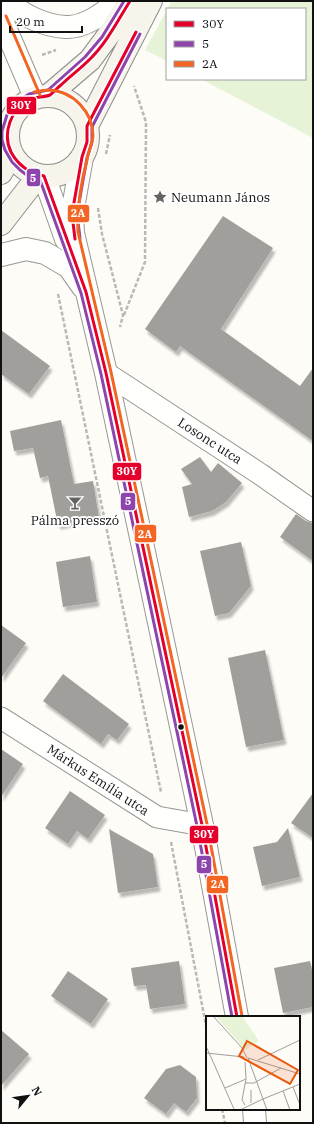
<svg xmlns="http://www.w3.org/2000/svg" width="314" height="1124" viewBox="0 0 314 1124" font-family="'IBM Plex Serif',serif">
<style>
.green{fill:#e7f3d7}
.building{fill:#a19f9c;filter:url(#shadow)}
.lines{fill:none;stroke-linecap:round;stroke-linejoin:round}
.minor-casing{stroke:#979795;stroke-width:23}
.tertiary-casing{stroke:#979795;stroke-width:24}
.secondary-casing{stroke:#8e8d8b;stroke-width:24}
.path{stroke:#b9b9b8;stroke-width:2.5;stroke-dasharray:4 2;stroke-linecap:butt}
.minor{stroke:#fffffe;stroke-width:21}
.tertiary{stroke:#fffffe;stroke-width:22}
.secondary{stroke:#f6f4eb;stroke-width:22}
.bus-1-casing{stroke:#fff;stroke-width:6}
.bus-2-casing{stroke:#fff;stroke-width:6}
.bus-3-casing{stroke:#fff;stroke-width:6}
.bus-1{stroke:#e4002b;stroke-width:3}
.bus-2{stroke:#8e44ad;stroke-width:3}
.bus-3{stroke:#f26522;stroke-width:3}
.bus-dot{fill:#111;stroke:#fff;stroke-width:1.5}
.labels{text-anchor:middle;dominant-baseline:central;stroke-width:4;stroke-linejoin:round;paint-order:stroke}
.poi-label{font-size:13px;fill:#111;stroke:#fff;text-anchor:start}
.street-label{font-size:13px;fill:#111;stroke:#fff}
.inset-road{fill:none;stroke:#9f9e9b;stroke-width:1}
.view{fill:#e8590c;fill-opacity:0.15;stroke:#e8590c;stroke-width:2}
.inset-edge{fill:none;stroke:#111;stroke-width:2}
.line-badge{stroke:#fff;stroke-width:1.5}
.badge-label{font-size:11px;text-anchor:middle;font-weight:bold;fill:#fff}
</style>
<defs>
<filter id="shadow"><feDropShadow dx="2.5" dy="4.5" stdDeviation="1" flood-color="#0004"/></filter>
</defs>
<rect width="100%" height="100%" fill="#fdfcf7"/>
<!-- green -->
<path class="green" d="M172,1H313V138L201,79H305V9H167Z
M167,10V61L145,50Z"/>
<!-- building -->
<path class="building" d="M223,216L273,248L221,329L300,386L313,368V441L180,346L176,352L145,329Z
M1,330L50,366L29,394L1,374Z
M61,420L74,484L93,481L99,517L58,525L48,476L40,478L33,448L14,451L10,431Z
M200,457L211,472L218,463L242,483L226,502L212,511L189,517L182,487L192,484L181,469Z
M296,514L306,521L313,523V561L280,537Z
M241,542L251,586L229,613L215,616L200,551Z
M90,556L97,602L63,607L56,562Z
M1,625L26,643L1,678Z
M265,650L284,740L246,747L228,658Z
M63,674L129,724L117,740L108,734L101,744L43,701Z
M1,749L23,764L1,797Z
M70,791L105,815L88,839L77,831L68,844L45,828Z
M313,793V838L291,823Z
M288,828L300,877L262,886L253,847L277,842Z
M109,829L153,854L158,887L118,893Z
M179,961L185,1004L150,1009L146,985L134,986L131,968Z
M310,961L313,975V1007L283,1013L274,968Z
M68,971L108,999L91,1024L51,996Z
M1,1030L29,1054L1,1086Z
M180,1065L196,1077L197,1098L186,1112L174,1103L166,1114L144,1098L166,1069Z"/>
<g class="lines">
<!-- minor casing -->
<g class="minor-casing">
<path id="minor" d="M106,373L260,474L313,511
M1,718L157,817L202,825"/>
</g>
<!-- tertiary casing -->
<g class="tertiary-casing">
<path id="tertiary" d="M7,1C22,15 44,26 66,27C83,28 106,13 117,1
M1,18L35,97
M82,157L72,214L73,233L106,373L202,825L237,1017
M44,176L66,239
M1,255L26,249L45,253L69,267L83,287
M254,1109L255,1123"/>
</g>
<!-- secondary casing -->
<g class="secondary-casing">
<path id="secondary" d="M49,95L90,60L110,33L130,1
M8 136a40 40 0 1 1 80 0a40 40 0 1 1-80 0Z
M87,126L151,1
M1,173L8,161L10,151
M1,224L39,175"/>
</g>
<!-- path -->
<path class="path" d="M42,55L56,50
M106,154L110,135
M98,208L102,234L123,315L120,327
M58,294L161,792
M124,315L145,262L146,122L134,86
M171,842L207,1031
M222,1109L225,1123"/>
<!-- minor -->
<use href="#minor" class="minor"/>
<!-- tertiary -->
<use href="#tertiary" class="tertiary"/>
<!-- secondary -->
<use href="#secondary" class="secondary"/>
<!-- bus-1 casing -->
<g class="bus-1-casing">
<path id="bus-1" d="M130,1C117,22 106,44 88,61C80,69 70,76 61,85C57,88 54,92 50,95C43,98 35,96 29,100C11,109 2,133 11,152C18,165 29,173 44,176L86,292L106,373L202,825L237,1017
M75,239L72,214L82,157L87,142V126L136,32"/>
</g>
<!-- bus-2 casing -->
<g class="bus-2-casing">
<path id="bus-2" d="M124,1L102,37L85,57L48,90L29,94L19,100L7,115L2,131V140L5,150L12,162L20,170L28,176L40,180L81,293L101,374L197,826L232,1017
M80,238L77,214L87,158L92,142V127L140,34"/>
</g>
<!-- bus-3 casing -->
<g class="bus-3-casing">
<path id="bus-3" d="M6,16L40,95
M34,92C39,91 44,90 49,90C73,91 93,112 93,136C92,145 88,152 87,160C81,183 77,208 78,232L111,372L207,824L242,1016"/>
</g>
<!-- bus-1 -->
<use href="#bus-1" class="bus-1"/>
<!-- bus-2 -->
<use href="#bus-2" class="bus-2"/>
<!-- bus-3 -->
<use href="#bus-3" class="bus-3"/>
</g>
<!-- icons -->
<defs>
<g id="sight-bare" transform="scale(1.08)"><path d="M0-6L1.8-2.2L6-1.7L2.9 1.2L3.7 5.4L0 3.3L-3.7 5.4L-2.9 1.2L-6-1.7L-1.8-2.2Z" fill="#646362" stroke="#fff" stroke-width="2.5" paint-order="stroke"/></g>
<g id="bar-bare" transform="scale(1.08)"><path d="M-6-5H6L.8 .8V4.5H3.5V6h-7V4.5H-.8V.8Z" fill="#646362" stroke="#fff" stroke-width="2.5" paint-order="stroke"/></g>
</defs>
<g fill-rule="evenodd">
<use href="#sight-bare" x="160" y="197"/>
<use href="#bar-bare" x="75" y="503"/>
</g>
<!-- markers -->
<circle class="bus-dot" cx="181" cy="727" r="3.5"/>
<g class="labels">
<!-- poi labels -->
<g class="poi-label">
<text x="171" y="197">Neumann János</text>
<text x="75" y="520" text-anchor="middle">Pálma presszó</text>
</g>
<!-- street labels -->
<g class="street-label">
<text transform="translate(210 441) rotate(33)">Losonc utca</text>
<text transform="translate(98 780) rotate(33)">Márkus Emília utca</text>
</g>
</g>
<!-- overview -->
<g transform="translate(206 1016)">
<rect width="94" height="94" fill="#fdfcf7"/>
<path d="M10,0H36L53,25L39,34Z" fill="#e7f3d7"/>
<path class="inset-road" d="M7,0L36,32L41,42M0,30L28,93M0,37L38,41M42,42L94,58M52,44L94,24M39,67H48L75,52M87,71L94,89M19,72L40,63M45,74V87M77,75L84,94M39,89L36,84L40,63L39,46M34,94L57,83L42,42M61,94L57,83L94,68"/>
<path class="view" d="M41,25L92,54L84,68L33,40Z"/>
<rect width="94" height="94" class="inset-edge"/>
</g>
<g class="line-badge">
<rect x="6" y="96" width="31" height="19" rx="4" fill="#e4002b"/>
<rect x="26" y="168" width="15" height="19" rx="4" fill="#8e44ad"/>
<rect x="67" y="204" width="23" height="19" rx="4" fill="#f26522"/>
<rect x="112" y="462" width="30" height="19" rx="4" fill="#e4002b"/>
<rect x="120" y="492" width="16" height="19" rx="4" fill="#8e44ad"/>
<rect x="134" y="524" width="23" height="19" rx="4" fill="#f26522"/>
<rect x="189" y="825" width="30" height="19" rx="4" fill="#e4002b"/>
<rect x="196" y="855" width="16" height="19" rx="4" fill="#8e44ad"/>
<rect x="206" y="875" width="23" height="19" rx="4" fill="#f26522"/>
</g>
<g class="badge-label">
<text x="21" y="109">30Y</text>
<text x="33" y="182">5</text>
<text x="78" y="217">2A</text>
<text x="127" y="475">30Y</text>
<text x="128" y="505">5</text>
<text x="145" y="538">2A</text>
<text x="204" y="838">30Y</text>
<text x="204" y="868">5</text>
<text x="218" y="888">2A</text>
</g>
<!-- border -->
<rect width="314" height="1124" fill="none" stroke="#111111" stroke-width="4"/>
<!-- legend -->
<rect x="166" y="8" width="140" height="72" fill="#ffffff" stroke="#a0a0a0"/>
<rect x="174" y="21" width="20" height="6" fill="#e4002b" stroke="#a0a0a0"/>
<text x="202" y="28" font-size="12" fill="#111111">30Y</text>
<rect x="174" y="41" width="20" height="6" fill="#8e44ad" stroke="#a0a0a0"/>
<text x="202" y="48" font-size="12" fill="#111111">5</text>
<rect x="174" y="61" width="20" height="6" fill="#f26522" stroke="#a0a0a0"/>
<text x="202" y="68" font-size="12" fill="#111111">2A</text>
<!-- north arrow -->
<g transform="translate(28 1096) rotate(61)" stroke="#ffffff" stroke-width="3" paint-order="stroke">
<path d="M0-3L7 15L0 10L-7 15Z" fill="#111111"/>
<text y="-6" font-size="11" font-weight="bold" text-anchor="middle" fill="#111111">N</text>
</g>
<!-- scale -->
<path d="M10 26v6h72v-6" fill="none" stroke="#111111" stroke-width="2"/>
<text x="16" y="26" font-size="12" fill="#111111" stroke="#ffffff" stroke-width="3" paint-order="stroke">20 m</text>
</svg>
